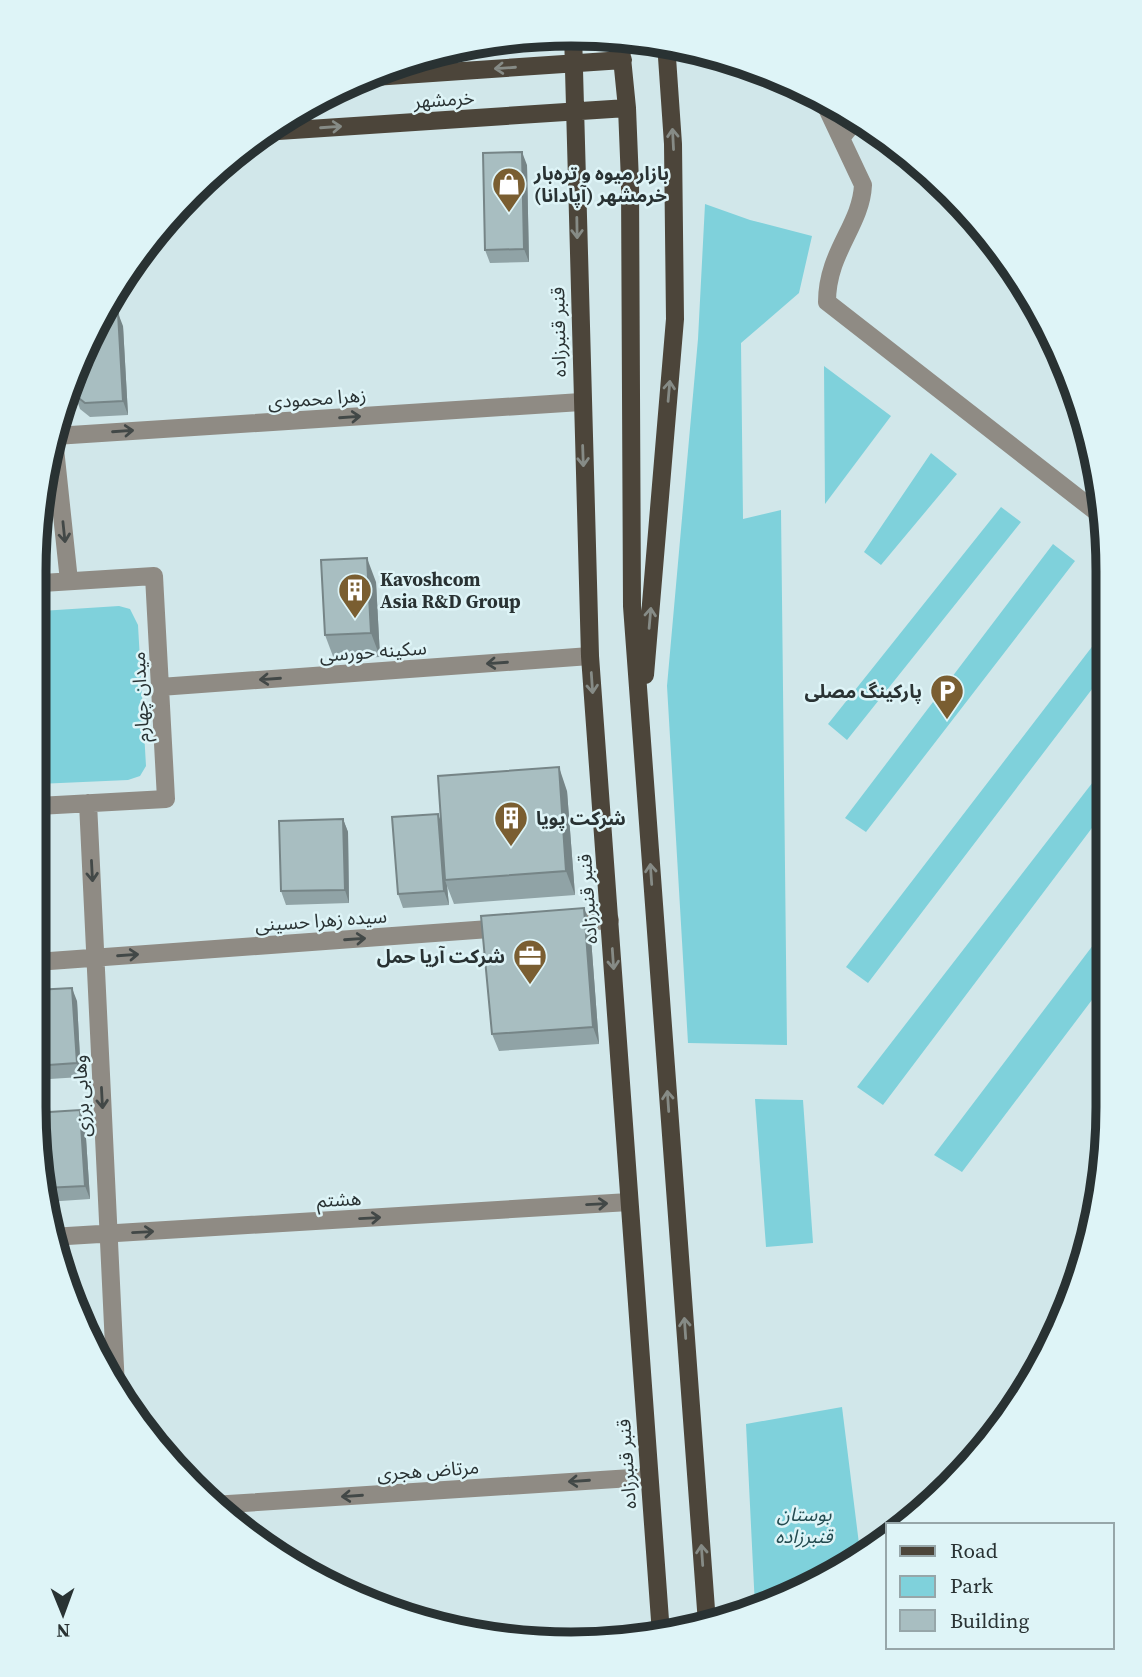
<svg xmlns="http://www.w3.org/2000/svg" width="1142" height="1677" viewBox="0 0 1142 1677" font-family="'Source Serif 4','Noto Sans Arabic',serif">
<style>
.green{fill:#7fd1db}
.lines{fill:none;stroke-linecap:round;stroke-linejoin:round}
.minor{stroke:#8f8b84;stroke-width:18}
.major{stroke:#4c453a;stroke-width:18}
.wall{fill:#90a3a6}
.shaded-wall{fill:#768587}
.building{fill:#a8bec1;stroke:#768587;stroke-width:2}
.oneway{stroke:#868b86}
.oneway2{stroke:#424847}
.labels{text-anchor:middle;dominant-baseline:central;stroke-width:5;stroke-linejoin:round;paint-order:stroke}
.street-label{font-size:19px;fill:#293233;stroke:#def4f7}
.poi-label{font-size:19px;font-weight:bold;fill:#293233;stroke:#def4f7;text-anchor:start}
.park-label{font-size:19px;font-style:italic;fill:#234b50;stroke:#def4f7}
.rim{fill:none;stroke:#293233;stroke-width:9}
</style>
<rect width="100%" height="100%" fill="#d1e7ea"/>
<!-- green -->
<path class="green" d="M705,204L750,220L812,236L799,293L741,343L743,519L781,510L787,1045L688,1043L667,686L698,339Z
M824,366L891,416L825,504Z
M931,453L957,474L881,565L864,552Z
M1001,507L1021,522L847,740L828,724Z
M1053,544L1075,561L866,832L845,818Z
M119,606L130,609L138,625L146,766L140,776L128,780L38,784L41,611Z
M1101,635L1102,676L868,983L846,967Z
M1103,769L1104,812L883,1105L857,1087Z
M1106,928L1107,980L962,1172L934,1155Z
M755,1099L803,1100L813,1243L766,1247Z
M842,1407L860,1552L809,1588L755,1607L746,1424Z"/>
<g class="lines">
<!-- minor -->
<path class="minor" d="M822,98L863,185C861,226 827,252 827,302L1099,514
M841,138L858,117
M55,436L581,402
M54,439L69,581
M160,687L590,656
M88,803L116,1388
M38,806L166,799L154,576L42,583
M566,923L610,920
M36,962L503,928
M51,1237L629,1202
M212,1505L647,1477"/>
<!-- major -->
<path class="major" d="M573,33L590,656L661,1634
M620,38L627,108L630,182L632,606L707,1623
M359,78L623,60
M263,132L627,108
M645,675L675,319L673,144L666,43"/>
</g>
<!-- wall -->
<path class="wall" d="M527,165L529,262L490,263L485,250Z
M123,326L128,415L90,417L80,409L75,395Z
M376,582L380,657L334,659L325,635Z
M567,791L575,895L454,904L447,886L449,905L403,908L398,894L441,820Z
M343,819L348,832L349,903L286,905L281,891Z
M584,908L590,925L599,1044L499,1051L492,1034Z
M35,990L77,1001L81,1077L34,1080Z
M80,1110L85,1123L90,1199L46,1202L34,1113Z"/>
<!-- shaded-wall -->
<path class="shaded-wall" d="M522,152L527,165L529,262L524,249Z
M118,313L123,326L128,415L123,401Z
M367,558L376,582L380,657L371,633Z
M559,767L567,791L575,895L566,871Z
M438,814L443,827L445,880L447,886L449,905L444,891Z
M343,819L348,832L349,903L345,890Z
M584,908L590,925L599,1044L593,1027Z
M72,988L77,1001L81,1077L77,1063Z
M80,1110L85,1123L90,1199L85,1186Z"/>
<!-- building -->
<path class="building" d="M522,152L524,249L485,250L483,153Z
M118,313L123,401L85,403L75,395V383L101,314Z
M367,558L371,633L325,635L321,560Z
M559,767L566,871L445,880L438,776Z
M438,814L444,891L398,894L392,817Z
M343,819L345,890L281,891L279,821Z
M584,908L593,1027L492,1034L481,916Z
M72,988L77,1063L34,1066L35,990Z
M80,1110L85,1186L44,1188L34,1113Z"/>
<!-- one-way arrows -->
<defs><path id="oneway-shaft" d="M-6 0H5M1.5-3L5.5 0L1.5 3" fill="none" stroke-width="1.6" stroke-linecap="round" stroke-linejoin="round" transform="scale(1.75)"/></defs>
<g class="oneway">
<use href="#oneway-shaft" transform="translate(505 68) rotate(176)"/>
<use href="#oneway-shaft" transform="translate(331 127) rotate(-4)"/>
<use href="#oneway-shaft" transform="translate(673 139) rotate(-93)"/>
<use href="#oneway-shaft" transform="translate(577 228) rotate(89)"/>
<use href="#oneway-shaft" transform="translate(669 391) rotate(-85)"/>
<use href="#oneway-shaft" transform="translate(583 456) rotate(88)"/>
<use href="#oneway-shaft" transform="translate(650 618) rotate(-85)"/>
<use href="#oneway-shaft" transform="translate(592 683) rotate(86)"/>
<use href="#oneway-shaft" transform="translate(651 874) rotate(-94)"/>
<use href="#oneway-shaft" transform="translate(613 959) rotate(86)"/>
<use href="#oneway-shaft" transform="translate(668 1101) rotate(-94)"/>
<use href="#oneway-shaft" transform="translate(685 1328) rotate(-94)"/>
<use href="#oneway-shaft" transform="translate(702 1555) rotate(-94)"/>
</g>
<g class="oneway2">
<use href="#oneway-shaft" transform="translate(350 417) rotate(-4)"/>
<use href="#oneway-shaft" transform="translate(123 431) rotate(-4)"/>
<use href="#oneway-shaft" transform="translate(64 532) rotate(84)"/>
<use href="#oneway-shaft" transform="translate(497 663) rotate(176)"/>
<use href="#oneway-shaft" transform="translate(270 679) rotate(176)"/>
<use href="#oneway-shaft" transform="translate(92 871) rotate(87)"/>
<use href="#oneway-shaft" transform="translate(355 939) rotate(-4)"/>
<use href="#oneway-shaft" transform="translate(128 955) rotate(-4)"/>
<use href="#oneway-shaft" transform="translate(102 1098) rotate(87)"/>
<use href="#oneway-shaft" transform="translate(597 1204) rotate(-3)"/>
<use href="#oneway-shaft" transform="translate(370 1218) rotate(-3)"/>
<use href="#oneway-shaft" transform="translate(143 1232) rotate(-3)"/>
<use href="#oneway-shaft" transform="translate(579 1481) rotate(176)"/>
<use href="#oneway-shaft" transform="translate(352 1496) rotate(176)"/>
</g>
<!-- icons -->
<defs>
<g id="shop-pin" transform="scale(1.75)"><path d="M0 17L-7.5 6A9.5 9.5 0 1 1 7.5 6Z" fill="#7a5e31" stroke="#def4f7"/><path d="M-5-2.5h2.3a2.7 3.5 0 0 1 5.4 0H5L5.5 6h-11ZM-1.5-2.5h3a1.5 2.3 0 0 0-3 0Z" fill="#fff"/></g>
<g id="building-pin" transform="scale(1.75)"><path d="M0 17L-7.5 6A9.5 9.5 0 1 1 7.5 6Z" fill="#7a5e31" stroke="#def4f7"/><path d="M-4-6H4V6H1V3H-1V6H-4ZM-2.5-4.3h1.7v1.8h-1.7ZM.8-4.3h1.7v1.8H.8ZM-2.5-1h1.7V.8h-1.7ZM.8-1h1.7V.8H.8Z" fill="#fff"/></g>
<g id="parking-pin" transform="scale(1.75)"><path d="M0 17L-7.5 6A9.5 9.5 0 1 1 7.5 6Z" fill="#7a5e31" stroke="#def4f7"/><path d="M-3.5-5.5H1a3.5 3.5 0 0 1 0 7H-1V5.5H-3.5ZM-1-3.4V-.6H.8a1.4 1.4 0 0 0 0-2.8Z" fill="#fff"/></g>
<g id="office-pin" transform="scale(1.75)"><path d="M0 17L-7.5 6A9.5 9.5 0 1 1 7.5 6Z" fill="#7a5e31" stroke="#def4f7"/><path d="M-6-3h4V-5.5h4V-3h4V5H-6ZM-1-4.5V-3h2v-1.5ZM-6 0V1H6V0Z" fill="#fff"/></g>
</defs>
<g fill-rule="evenodd">
<use href="#shop-pin" x="509" y="184"/>
<use href="#building-pin" x="355" y="590"/>
<use href="#parking-pin" x="947" y="691"/>
<use href="#building-pin" x="511" y="818"/>
<use href="#office-pin" x="530" y="956"/>
</g>
<g class="labels">
<!-- street labels -->
<g class="street-label">
<text transform="translate(444 99) rotate(-4)">خرمشهر</text>
<text transform="translate(558 332) rotate(-91)">قنبر قنبرزاده</text>
<text transform="translate(317 398) rotate(-4)">زهرا محمودی</text>
<text transform="translate(373 651) rotate(-4)">سکینه حورسی</text>
<text transform="translate(140 697) rotate(-93)">میدان چهارم</text>
<text transform="translate(587 899) rotate(-94)">قنبر قنبرزاده</text>
<text transform="translate(321 920) rotate(-4)">سیده زهرا حسینی</text>
<text transform="translate(81 1096) rotate(-93)">وهابی برزی</text>
<text transform="translate(339 1199) rotate(-3)">هشتم</text>
<text transform="translate(626 1464) rotate(-94)">قنبر قنبرزاده</text>
<text transform="translate(428 1470) rotate(-4)">مرتاض هجری</text>
</g>
<!-- poi labels -->
<g class="poi-label">
<text x="534" y="173">بازار میوه و تره‌بار<tspan x="534" dy="22">خرمشهر (آپادانا)</tspan></text>
<text x="380" y="579">Kavoshcom<tspan x="380" dy="22">Asia R&amp;D Group</tspan></text>
<text x="922" y="691" text-anchor="end">پارکینگ مصلی</text>
<text x="536" y="818">شرکت پویا</text>
<text x="505" y="956" text-anchor="end">شرکت آریا حمل</text>
</g>
<!-- park labels -->
<g class="park-label">
<text x="804" y="1514">بوستان<tspan x="804" dy="22">قنبرزاده</tspan></text>
</g>
</g>
<!-- crop -->
<path d="M0 0H1142V1677H0ZM571 46H571A525 525 0 0 1 1096 571V1107A525 525 0 0 1 571 1632H571A525 525 0 0 1 46 1107V571A525 525 0 0 1 571 46Z" fill="#def4f7" fill-rule="evenodd"/>
<path class="rim" d="M571 46H571A525 525 0 0 1 1096 571V1107A525 525 0 0 1 571 1632H571A525 525 0 0 1 46 1107V571A525 525 0 0 1 571 46Z"/>
<!-- legend -->
<rect x="886" y="1523" width="228" height="126" fill="#def4f7" stroke="#96a6a9" stroke-width="2"/>
<rect x="900" y="1546" width="35" height="10" fill="#4c453a" stroke="#96a6a9" stroke-width="2"/>
<text x="950" y="1558" font-size="21" fill="#293233">Road</text>
<rect x="900" y="1576" width="35" height="21" fill="#7fd1db" stroke="#96a6a9" stroke-width="2"/>
<text x="950" y="1593" font-size="21" fill="#293233">Park</text>
<rect x="900" y="1610" width="35" height="21" fill="#a8bec1" stroke="#96a6a9" stroke-width="2"/>
<text x="950" y="1628" font-size="21" fill="#293233">Building</text>
<!-- north arrow -->
<g transform="translate(63 1614) rotate(179)" stroke="#def4f7" stroke-width="5" paint-order="stroke">
<path d="M0-5L12 26L0 18L-12 26Z" fill="#293233"/>
<text y="-10" font-size="19" font-weight="bold" text-anchor="middle" fill="#293233">N</text>
</g>
</svg>
